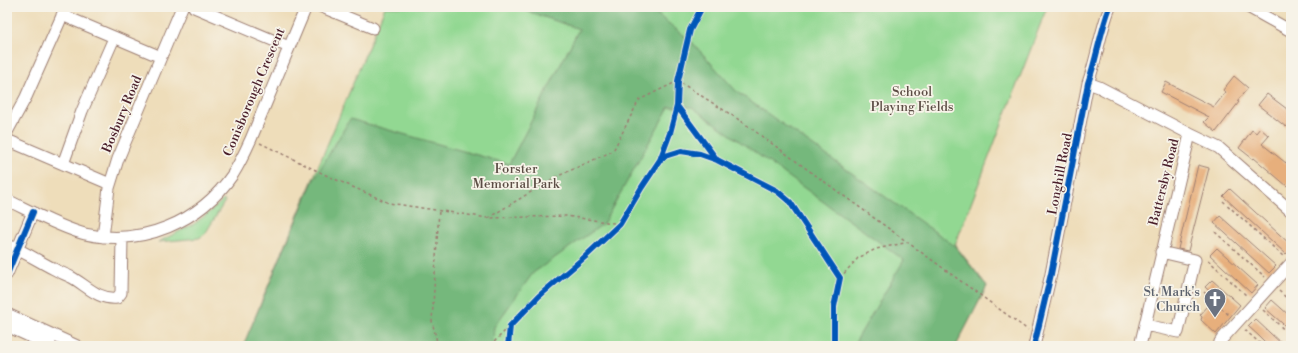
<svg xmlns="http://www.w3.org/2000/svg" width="1298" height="353" viewBox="0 0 1298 353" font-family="'Libre Bodoni',serif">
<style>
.green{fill:#92d892;stroke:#6e7c5e}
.forest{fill:#75b87c;stroke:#606c54}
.building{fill:#e7af7c}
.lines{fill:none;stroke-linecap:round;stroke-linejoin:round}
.minor-casing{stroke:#9c7e72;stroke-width:13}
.path{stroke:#9c7e72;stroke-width:1.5;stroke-dasharray:3 3;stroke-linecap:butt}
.minor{stroke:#fff;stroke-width:11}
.cycleway-casing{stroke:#f7f3e8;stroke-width:8}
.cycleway{stroke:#0057b8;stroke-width:6}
.labels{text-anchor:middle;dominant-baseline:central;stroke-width:3.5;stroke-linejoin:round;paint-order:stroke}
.street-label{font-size:13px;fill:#4a1f2b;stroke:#f7f3e8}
.park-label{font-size:13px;fill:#5c4d45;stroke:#f7f3e8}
.worship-label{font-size:13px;fill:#5b616d;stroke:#f7f3e8;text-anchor:end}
</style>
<rect width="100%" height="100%" fill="#f7f3e8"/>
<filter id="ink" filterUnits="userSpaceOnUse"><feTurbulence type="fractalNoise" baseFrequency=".025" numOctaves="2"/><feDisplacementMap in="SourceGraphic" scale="8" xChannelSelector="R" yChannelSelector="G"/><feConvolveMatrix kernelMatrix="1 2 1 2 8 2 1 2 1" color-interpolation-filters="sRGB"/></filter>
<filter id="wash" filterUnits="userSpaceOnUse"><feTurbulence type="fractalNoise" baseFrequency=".012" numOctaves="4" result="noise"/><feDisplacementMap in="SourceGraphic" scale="16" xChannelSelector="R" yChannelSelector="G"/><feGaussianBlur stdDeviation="0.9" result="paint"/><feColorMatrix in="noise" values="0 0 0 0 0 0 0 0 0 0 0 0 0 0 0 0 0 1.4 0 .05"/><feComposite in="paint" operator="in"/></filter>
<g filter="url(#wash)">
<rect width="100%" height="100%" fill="#eeddba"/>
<!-- green -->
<path class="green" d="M385,7H705L714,11L716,7H1047L955,245L987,286L956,346H243Z
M223,200L225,201L205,234L199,238L158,242L194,224L211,211Z"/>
<!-- forest -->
<path class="forest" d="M515,7H648L691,41L737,92L955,246L987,286L956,346H853L904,260L692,107H669L603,224L533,273L494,327L493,346H243L313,181L350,119L509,164L579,29Z"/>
<g id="blocks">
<!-- building -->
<path class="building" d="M1234,76L1248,88L1237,101L1239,102L1216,132L1204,122L1209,117L1161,92L1166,82L1214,107L1226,92L1223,90Z
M1267,94L1287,109L1291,104V122L1286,127L1258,105Z
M1260,128L1269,136L1262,144L1286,163L1291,156V181L1287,186L1254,158L1253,159L1239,148L1252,130L1256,133Z
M1198,165L1209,168L1188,251L1178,249Z
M1230,189L1291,245V249L1286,254L1223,196Z
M1220,216L1276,266L1269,273L1214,223Z
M1217,248L1258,285L1251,293L1210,255Z
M1212,280L1240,305L1216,334L1201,320L1202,317L1200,315L1216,297L1205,287Z
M1272,300L1291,317V331L1265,308Z
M1255,319L1270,333L1284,346H1269L1259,336L1248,326Z"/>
</g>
</g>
<g filter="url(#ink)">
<use href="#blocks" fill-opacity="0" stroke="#9c7e72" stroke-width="1"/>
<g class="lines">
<!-- minor casing -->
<g class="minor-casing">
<path id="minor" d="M194,7L289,47
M322,7L373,28
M1248,7L1291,31
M62,15L161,57
M1088,83L1099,87L1190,134L1140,346
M7,132L26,97L66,7
M1190,134L1219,148L1291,211
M7,140L110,184
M63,164L82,111L114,38
M7,200C30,211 61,228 85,234C142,247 200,222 233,174C240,163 246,150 251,139L306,7
M103,237L109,188L118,159L182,7
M7,245C24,251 38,261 54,269C59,272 65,274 71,277C86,285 98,300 117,298L121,293L122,238
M7,274L33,212
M7,314L77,346
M1145,325L1178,332L1195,260L1161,252
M7,326L51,346
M1034,346L1051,274L1088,83C1097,58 1100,32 1110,7
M1219,346L1220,342L1222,339L1291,263"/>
</g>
<!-- path -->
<path class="path" d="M260,143L330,177L389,203L488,218L566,216L620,224
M1223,201L1284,257
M488,218L554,178L613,151L639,100L678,81L741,121L1028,330
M1215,232L1265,277
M1208,260L1247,296
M840,278L858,258L876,249L909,242
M1279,291L1291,302
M1204,292L1229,315
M1263,310L1291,336
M1245,330L1263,346
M438,346L432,321L439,210
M490,346L510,326"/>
<!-- minor -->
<use href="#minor" class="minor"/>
<!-- cycleway casing -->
<g class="cycleway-casing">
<path id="cycleway" d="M702,7L690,30L678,81L677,106L717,160L777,191L790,202L840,278L834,307V346
M660,160L670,133L677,106
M7,274L33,212
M508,346L510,326L539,296L586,256L620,224L642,187L660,160L665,156L681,151L700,154L717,160
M1034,346L1051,274L1088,83C1097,58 1100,32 1110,7"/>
</g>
<!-- cycleway -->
<use href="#cycleway" class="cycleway"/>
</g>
</g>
<!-- icons -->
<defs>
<g id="church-pin" transform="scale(1.15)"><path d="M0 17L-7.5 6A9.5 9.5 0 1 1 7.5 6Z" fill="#6b7280" stroke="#f7f3e8"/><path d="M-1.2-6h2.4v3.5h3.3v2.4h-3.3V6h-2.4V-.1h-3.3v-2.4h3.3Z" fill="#fff"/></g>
</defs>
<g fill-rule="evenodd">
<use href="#church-pin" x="1215" y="299"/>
</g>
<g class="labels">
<!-- street labels -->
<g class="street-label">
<text transform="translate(254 92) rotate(-67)">Conisborough Crescent</text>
<text transform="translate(122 114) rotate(-67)">Bosbury Road</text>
<text transform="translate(1060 174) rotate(-79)">Longhill Road</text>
<text transform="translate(1164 182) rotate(-76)">Battersby Road</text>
</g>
<!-- park labels -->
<g class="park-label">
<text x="912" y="92">School<tspan x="912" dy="15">Playing Fields</tspan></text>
<text x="516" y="169">Forster<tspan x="516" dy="15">Memorial Park</tspan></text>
</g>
<!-- worship labels -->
<g class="worship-label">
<text x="1200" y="292">St. Mark's<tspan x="1200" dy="15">Church</tspan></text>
</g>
</g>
<!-- margin -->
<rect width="1298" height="353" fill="none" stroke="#f7f3e8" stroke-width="24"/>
</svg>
